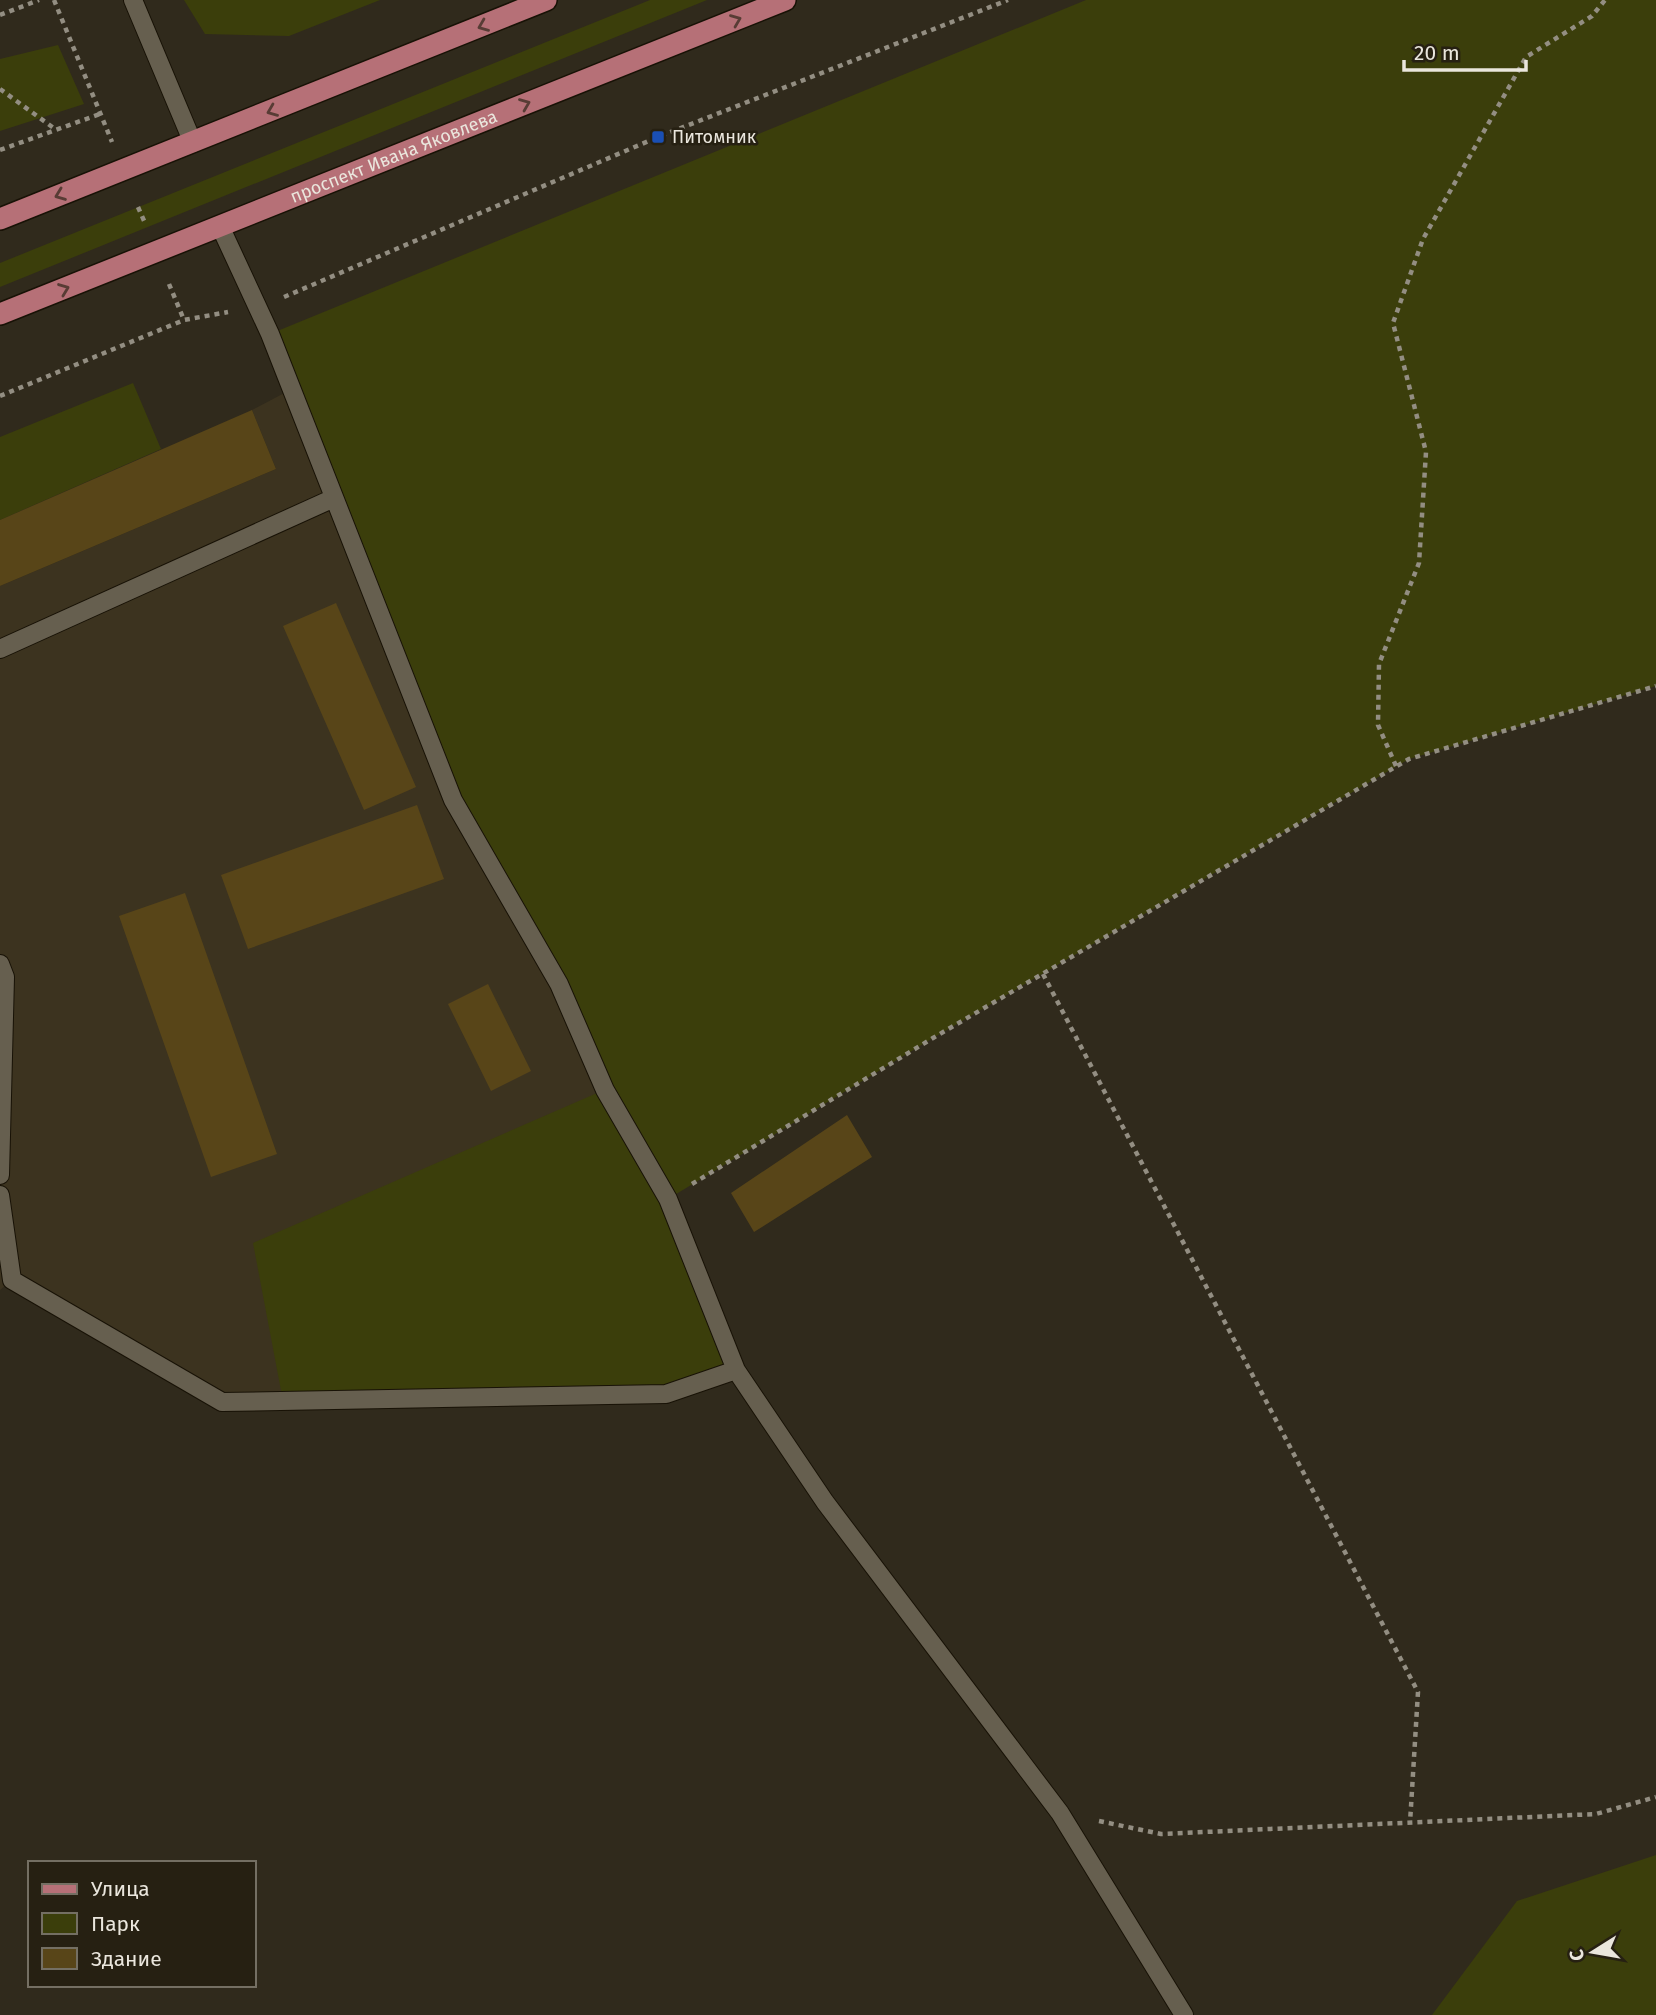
<svg xmlns="http://www.w3.org/2000/svg" width="1656" height="2015" viewBox="0 0 1656 2015" font-family="'Fira Sans',sans-serif">
<style>
.built{fill:#3c331f}
.green{fill:#3b3e0b}
.building{fill:#584518}
.lines{fill:none;stroke-linecap:round;stroke-linejoin:round}
.lane-casing{stroke:#181206;stroke-width:20}
.primary-casing{stroke:#181206;stroke-width:24}
.path{stroke:#938e82;stroke-width:4.5;stroke-dasharray:5 5;stroke-linecap:butt}
.lane{stroke:#665f4f;stroke-width:18}
.primary{stroke:#b67077;stroke-width:21}
.oneway{stroke:#583c35}
.transit-dot{fill:#1a4fb4;stroke:#262012;stroke-width:2.5}
.labels{text-anchor:middle;dominant-baseline:central;stroke-width:5;stroke-linejoin:round;paint-order:stroke}
.poi-label{font-size:18px;fill:#eae6dd;stroke:#262012;text-anchor:start}
.street-label{font-size:18px;fill:#eae6dd;stroke:#262012}
</style>
<rect width="100%" height="100%" fill="#302a1c"/>
<!-- built -->
<path class="built" d="M292,389L605,1090L283,1401L222,1402L12,1280L0,1290V586L276,469L252,410Z"/>
<!-- green -->
<path class="green" d="M184,0H380L289,36L205,34Z
M650,0H707L0,287V263Z
M1086,0H1656V686L1409,759L933,1038L668,1199L736,1370L666,1394L283,1401L253,1243L604,1090L559,984L453,800L270,334Z
M58,45L84,104L0,131V59Z
M133,383L161,449L0,520V437Z
M1656,1855V2015H1432L1517,1901Z"/>
<!-- building -->
<path class="building" d="M252,410L276,469L0,586V520Z
M336,603L416,787L364,810L283,626Z
M417,805L444,879L248,949L221,875Z
M185,893L277,1154L211,1177L119,916Z
M488,984L531,1071L491,1091L448,1004Z
M847,1115L872,1157L754,1232L731,1193Z"/>
<g class="lines">
<!-- lane casing -->
<g class="lane-casing">
<path id="lane" d="M133,0L193,143
M220,226L270,334L453,800L559,984L605,1090L668,1199L736,1370L825,1502L1060,1813L1184,2015
M0,649L334,498
M0,964L5,977L0,1175
M0,1195L12,1280L222,1402L666,1394L736,1370"/>
</g>
<!-- primary casing -->
<g class="primary-casing">
<g id="primary">
<path d="M0,219L546,0"/>
<path id="s1" d="M0,314L785,0"/>
</g>
</g>
<!-- path -->
<path class="path" d="M54,0L112,142
M0,15L39,0
M0,89L55,129
M0,150L100,114
M138,207L145,223
M169,284L184,320
M284,297L658,137L1008,0
M0,396L184,320L228,312
M1396,766L1378,725L1379,664L1419,563L1426,452L1393,323L1423,239L1526,57L1592,16L1605,0
M1043,974L1418,1692L1410,1823
M692,1184L933,1038L1409,759L1656,686
M1099,1821L1161,1834L1596,1814L1656,1797"/>
<!-- lane -->
<use href="#lane" class="lane"/>
<!-- primary -->
<use href="#primary" class="primary"/>
</g>
<!-- one-way arrows -->
<defs><path id="oneway-chevron" d="M-2-3.5L2.5 0L-2 3.5" fill="none" stroke-width="1.6" stroke-linecap="round" stroke-linejoin="round" transform="scale(1.75)"/></defs>
<g class="oneway">
<use href="#oneway-chevron" transform="translate(736 20) rotate(-22)"/>
<use href="#oneway-chevron" transform="translate(483 26) rotate(158)"/>
<use href="#oneway-chevron" transform="translate(525 104) rotate(-22)"/>
<use href="#oneway-chevron" transform="translate(272 111) rotate(158)"/>
<use href="#oneway-chevron" transform="translate(60 195) rotate(159)"/>
<use href="#oneway-chevron" transform="translate(64 289) rotate(-21)"/>
</g>
<!-- markers -->
<rect class="transit-dot" x="651" y="130" width="14" height="14" rx="3.5"/>
<g class="labels">
<!-- poi labels -->
<g class="poi-label">
<text x="672" y="137">Питомник</text>
</g>
<!-- street labels -->
<g class="street-label">
<text stroke="none"><textPath href="#s1" startOffset="424">проспект Ивана Яковлева</textPath></text>
</g>
</g>
<!-- legend -->
<rect x="28" y="1861" width="228" height="126" fill="#262012" stroke="#746f63" stroke-width="2"/>
<rect x="42" y="1884" width="35" height="10" fill="#b67077" stroke="#746f63" stroke-width="2"/>
<text x="91" y="1896" font-size="21" fill="#eae6dd">Улица</text>
<rect x="42" y="1913" width="35" height="21" fill="#3b3e0b" stroke="#746f63" stroke-width="2"/>
<text x="91" y="1931" font-size="21" fill="#eae6dd">Парк</text>
<rect x="42" y="1948" width="35" height="21" fill="#584518" stroke="#746f63" stroke-width="2"/>
<text x="91" y="1966" font-size="21" fill="#eae6dd">Здание</text>
<!-- north arrow -->
<g transform="translate(1593 1952) rotate(259)" stroke="#262012" stroke-width="5" paint-order="stroke">
<path d="M0-5L12 26L0 18L-12 26Z" fill="#eae6dd"/>
<text y="-10" font-size="19" font-weight="bold" text-anchor="middle" fill="#eae6dd">С</text>
</g>
<!-- scale -->
<path d="M1404 60v10h122v-10" fill="none" stroke="#eae6dd" stroke-width="3.5"/>
<text x="1414" y="60" font-size="21" fill="#eae6dd" stroke="#262012" stroke-width="5" paint-order="stroke">20 m</text>
</svg>
